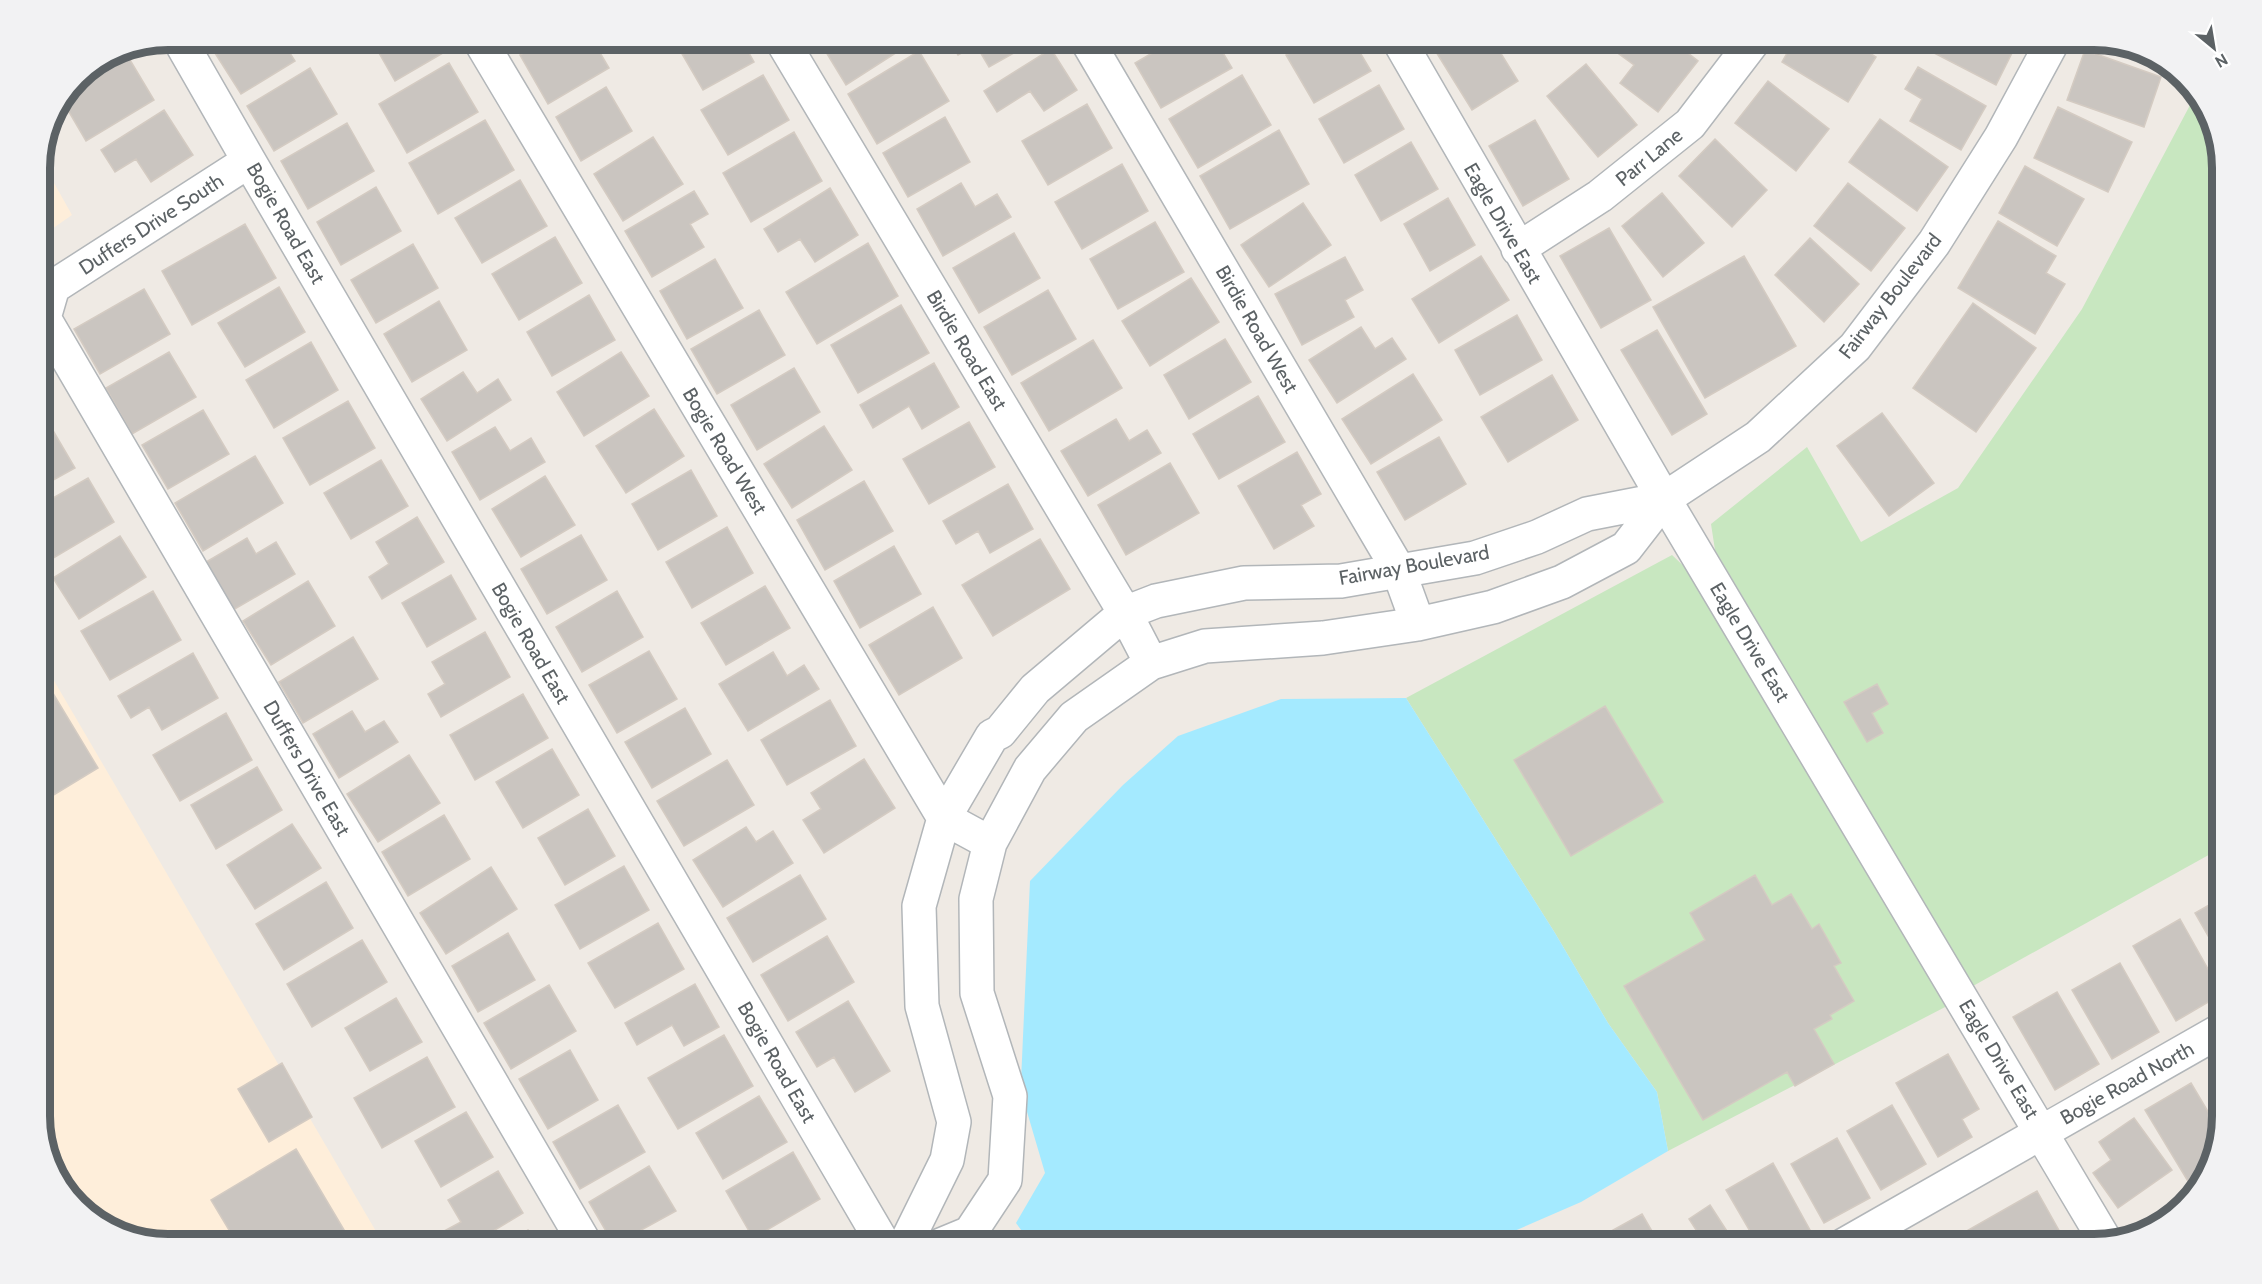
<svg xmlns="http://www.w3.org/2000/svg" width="2262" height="1284" viewBox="0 0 2262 1284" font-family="Cabin,sans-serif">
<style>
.commercial{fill:#feeeda}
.green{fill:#c8e7c0}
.water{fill:#a4eaff}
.building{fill:#cac5c0;stroke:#d4cbc2;stroke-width:1.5}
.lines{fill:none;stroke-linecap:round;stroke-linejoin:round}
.minor-casing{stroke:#b2b6b9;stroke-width:36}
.minor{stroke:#fff;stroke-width:33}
.labels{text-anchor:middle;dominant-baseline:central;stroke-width:5;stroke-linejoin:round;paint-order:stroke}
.street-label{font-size:20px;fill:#5c6265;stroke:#fff}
.rim{fill:none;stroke:#5c6265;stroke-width:8}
</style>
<rect width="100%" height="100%" fill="#efeae4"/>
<!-- commercial -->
<path class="commercial" d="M40,158L72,215L39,238V160Z
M39,655L384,1245H168L104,1228L40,1127Z"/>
<!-- green -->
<path class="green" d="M2193,91L2206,103L2223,160V847L1973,986L1715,550L1711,524L1807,447L1861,542L1958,488L2082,309L2189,107Z
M1672,555L1691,573L1949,1005L1668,1151L1657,1092L1608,1023L1555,933L1406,698Z"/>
<!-- water -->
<path class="water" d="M1406,698L1555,933L1608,1023L1657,1092L1668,1151L1581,1202L1482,1245H1032L1016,1223L1045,1173L1025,1105L1021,1081L1030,881L1123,785L1178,736L1281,699Z"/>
<!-- building -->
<path class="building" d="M206,39H281L295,61L241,94Z
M371,39H435L443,53L395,81Z
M512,39H527L516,45Z
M547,39H592L609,68L548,104L520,55Z
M649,39H665L653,46Z
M692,39H741L754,62L703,90L678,47Z
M818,39H900L905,47L846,85Z
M948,39H1039L989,67L976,45L958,55Z
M1119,39H1148L1127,52Z
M1176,39H1215L1232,68L1161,108L1135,63Z
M1262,39H1289L1269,51Z
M1314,39H1352L1371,71L1314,103L1286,55Z
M1428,39H1492L1518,81L1472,110Z
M1625,39H1670L1698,61L1658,112L1620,83L1634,65L1615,51Z
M1703,39H1716L1712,45Z
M1795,39H1847L1876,57L1848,102L1782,62Z
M1939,39H2019L1996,85L1932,52Z
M2114,44L2158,56L2163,61L2113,46Z
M1051,49L1077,90L1044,111L1030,91L997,112L984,91Z
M2085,50L2161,77L2144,127L2067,100Z
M919,51L949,101L877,144L848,94Z
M127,55L154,100L86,141L62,100L69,89Z
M449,63L478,112L407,153L379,104Z
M1586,64L1637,125L1598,157L1547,96Z
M1918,67L1986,106L1961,150L1910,121L1922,99L1905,89Z
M310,68L337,114L274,151L247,106Z
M763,75L789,120L728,155L701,110Z
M1242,75L1271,125L1198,168L1169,119Z
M1768,81L1829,129L1796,171L1735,123Z
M1379,85L1404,129L1344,163L1319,119Z
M606,87L632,131L581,161L556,117Z
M1087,104L1112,148L1048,185L1022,141Z
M2058,107L2132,142L2108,192L2034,158Z
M164,110L193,155L151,182L136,159L115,172L101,150Z
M945,117L970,162L908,197L883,153Z
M1880,119L1948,167L1917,211L1849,162Z
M485,120L514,170L438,214L409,163Z
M1535,120L1569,179L1523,206L1489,146Z
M347,123L374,171L308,209L281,161Z
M1279,130L1309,184L1230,229L1200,176Z
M794,132L822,181L751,222L723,173Z
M653,137L683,184L623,221L594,174Z
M1715,139L1767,190L1732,227L1679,176Z
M1411,142L1438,189L1381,221L1355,175Z
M1122,164L1148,211L1082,249L1055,202Z
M2025,166L2084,199L2057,246L1999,213Z
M520,180L547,226L482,263L455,218Z
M961,183L975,207L997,194L1011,217L943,256L917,209Z
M1848,183L1905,228L1871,271L1814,226Z
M376,187L401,231L341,265L317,222Z
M830,188L858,235L815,262L800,239L778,252L764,229Z
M694,191L708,214L690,224L704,247L652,277L625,231Z
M1662,193L1704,243L1663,277L1622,226Z
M1448,198L1475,245L1430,271L1404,224Z
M1303,203L1331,245L1269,287L1241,245Z
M1998,221L2056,256L2046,273L2065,284L2035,334L1958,288Z
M1155,222L1184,272L1118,309L1090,259Z
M245,224L276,278L192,325L162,271Z
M1609,228L1651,300L1601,328L1560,256Z
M1014,233L1040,278L979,313L953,268Z
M555,237L582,283L519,320L492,274Z
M1810,238L1859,284L1824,322L1775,275Z
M868,243L898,296L817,344L786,292Z
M413,244L438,288L376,323L351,280Z
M1481,256L1509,300L1439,343L1412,299Z
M1744,256L1796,346L1705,398L1653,307Z
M1345,257L1363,290L1345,300L1354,317L1302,345L1275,294Z
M715,259L743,308L687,339L660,291Z
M1191,278L1219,322L1150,366L1122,321Z
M279,287L305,332L245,367L218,323Z
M144,289L170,334L100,374L74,329Z
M1048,290L1076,339L1012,375L984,327Z
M589,295L615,340L552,376L527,332Z
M439,301L467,350L412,382L384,334Z
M1973,303L2036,348L1976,432L1913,388Z
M901,305L929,353L858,393L831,345Z
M759,310L785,355L717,394L691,349Z
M1517,315L1542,360L1480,395L1455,350Z
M1361,327L1375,349L1392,338L1406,359L1337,403L1309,360Z
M1657,330L1707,414L1672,435L1621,350Z
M1225,339L1251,382L1189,419L1164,375Z
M1093,340L1122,388L1049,431L1021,383Z
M311,342L338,390L274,428L246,380Z
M169,352L196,397L132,434L106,388Z
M621,352L649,396L584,436L557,392Z
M934,363L959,407L922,429L909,406L873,428L860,405Z
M794,368L820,412L757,450L731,405Z
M463,372L477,393L498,379L511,400L447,441L421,399Z
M1413,374L1442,420L1371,464L1342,419Z
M1552,375L1578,420L1508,462L1481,417Z
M1258,396L1285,442L1219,479L1193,434Z
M348,401L375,448L310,485L283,438Z
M654,409L684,456L626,493L596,446Z
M203,410L229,454L168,489L142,445Z
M1882,413L1934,483L1889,516L1837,446Z
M1116,419L1129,441L1147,430L1161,453L1088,496L1061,451Z
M48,422L75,468L39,488V427Z
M969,422L995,467L929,504L903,459Z
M824,426L852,470L792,508L764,464Z
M495,427L510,451L531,438L545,462L480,500L452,452Z
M1439,437L1466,484L1405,520L1377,472Z
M1297,452L1321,494L1301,505L1314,526L1274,549L1238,486Z
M255,456L283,503L203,551L175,503Z
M381,460L408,506L351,539L324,493Z
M1170,463L1199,513L1126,555L1098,505Z
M691,470L717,516L658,550L632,504Z
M545,476L575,525L521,557L492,509Z
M88,478L114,522L45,563L39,552V506Z
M864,481L893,531L825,570L797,520Z
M1008,484L1033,529L990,553L978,531L956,544L943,521Z
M417,517L444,562L382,599L369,577L389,564L376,542Z
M727,527L753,573L692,608L666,562Z
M581,535L607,580L547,614L521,569Z
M120,536L146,577L79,619L53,578Z
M247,538L256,554L276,542L295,574L233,610L206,562Z
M1040,539L1070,589L993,636L962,585Z
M894,546L921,594L860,628L834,581Z
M451,575L476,619L427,647L402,603Z
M308,581L335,626L271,665L243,621Z
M765,586L790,628L726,665L701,623Z
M153,591L181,640L110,680L81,631Z
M617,591L643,637L582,672L556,627Z
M933,607L962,658L899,695L869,645Z
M485,632L510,677L441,717L428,694L445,684L432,662Z
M353,637L378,679L303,723L279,682Z
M649,651L677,699L617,733L589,685Z
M773,652L787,676L804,665L819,689L748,731L719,684Z
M193,653L218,698L162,730L149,707L131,718L118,696Z
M39,670L98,768L39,804Z
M1877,684L1888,704L1872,713L1883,733L1867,742L1844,702Z
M523,694L548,738L475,780L450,735Z
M830,700L856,746L787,785L761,740Z
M1605,706L1663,802L1571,856L1514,760Z
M685,708L711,754L652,788L625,742Z
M352,711L365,732L384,721L398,742L339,778L313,734Z
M226,713L252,760L180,801L153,755Z
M552,749L579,795L523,828L496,782Z
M409,755L440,803L378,842L347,794Z
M864,759L895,808L824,853L803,820L821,809L811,793Z
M727,760L754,805L684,846L657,801Z
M257,767L282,810L216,849L191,805Z
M588,809L615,856L565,885L538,838Z
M444,815L470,859L408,896L382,852Z
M292,824L321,868L255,909L227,865Z
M746,827L756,842L773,831L793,863L723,907L693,860Z
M624,866L649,910L580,949L555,905Z
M491,867L517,909L446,954L420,913Z
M800,875L826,919L753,962L727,918Z
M1755,875L1772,905L1791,894L1812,929L1819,924L1841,963L1834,966L1854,1001L1830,1015L1832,1019L1814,1029L1834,1064L1795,1086L1787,1072L1703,1120L1624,986L1705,940L1690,913Z
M326,882L353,928L284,970L256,924Z
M2223,897V962L2195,913Z
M2180,919L2222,994L2176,1021L2133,946Z
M658,923L684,969L615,1008L588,963Z
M508,933L535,980L478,1012L452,966Z
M827,936L854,982L788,1021L761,975Z
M362,940L387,982L312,1027L287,984Z
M2120,963L2159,1032L2112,1059L2072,990Z
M695,984L719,1027L684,1046L672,1025L637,1045L625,1023Z
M549,985L576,1031L511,1069L484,1023Z
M2057,992L2099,1064L2055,1090L2013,1017Z
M396,998L422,1042L370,1071L345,1028Z
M848,1001L890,1071L855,1092L834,1057L817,1067L796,1032Z
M724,1035L753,1086L678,1129L648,1078Z
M570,1050L598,1100L548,1129L519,1079Z
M1948,1054L1979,1109L1962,1119L1972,1137L1938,1157L1896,1083Z
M427,1057L455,1107L382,1148L354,1098Z
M282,1063L312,1117L269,1142L238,1089Z
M2223,1067V1096L2211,1074Z
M2191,1083L2219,1130L2208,1171L2189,1183L2145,1110Z
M759,1096L787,1142L723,1179L696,1133Z
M618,1105L645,1152L580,1189L553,1142Z
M1892,1105L1926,1164L1881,1190L1847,1131Z
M466,1112L493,1157L441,1187L415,1141Z
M2134,1118L2172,1170L2118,1208L2093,1173L2111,1160L2099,1142Z
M1837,1138L1870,1198L1824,1223L1791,1164Z
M296,1149L353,1245H238L211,1200Z
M793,1152L820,1199L753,1238L726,1191Z
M1773,1163L1810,1230L1784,1245H1758L1726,1190Z
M649,1166L676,1211L614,1245L589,1202Z
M498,1171L523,1213L470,1245H452L444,1231L461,1222L448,1200Z
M2037,1191L2061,1234L2041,1245H1960L1956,1237Z
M1710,1205L1736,1245H1692L1702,1239L1689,1219Z
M1642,1214L1660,1245H1598L1595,1240Z
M528,1230L538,1245H504Z
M691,1231L699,1245H668Z"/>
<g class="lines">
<!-- minor casing -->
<g class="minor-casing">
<path id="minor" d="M185,39L183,46L249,161L884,1245
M479,39L944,818L990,843
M781,39L1125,613L1151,663
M1086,39L1398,569L1418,624
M1398,39L1664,499L2106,1242
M249,161L53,287L44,318L586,1245
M1518,249L1600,196L1690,124L1755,39
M905,1245L947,1160L954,1122L922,1006L919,906L944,818L992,736L1000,732L1035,689L1125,613L1156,601L1244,583L1341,581L1475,558L1537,537L1587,514L1664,499
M941,1245L970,1233L1005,1180L1010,1096L977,993L976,899L990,843L1030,769L1074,717L1151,663L1205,646L1323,638L1418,624L1493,607L1562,582L1626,548L1664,499L1758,437L1855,347L1934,243L2001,137L2054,39
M1844,1245L2223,1029"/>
</g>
<!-- minor -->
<use href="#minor" class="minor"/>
</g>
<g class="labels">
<!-- street labels -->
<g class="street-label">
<text transform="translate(1649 157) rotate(-39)">Parr Lane</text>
<text transform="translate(286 223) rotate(60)">Bogie Road East</text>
<text transform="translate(1503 223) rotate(60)">Eagle Drive East</text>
<text transform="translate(151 224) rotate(-33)">Duffers Drive South</text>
<text transform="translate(1890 296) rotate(-52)">Fairway Boulevard</text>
<text transform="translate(1257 329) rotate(60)">Birdie Road West</text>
<text transform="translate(967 350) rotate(59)">Birdie Road East</text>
<text transform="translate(725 451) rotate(59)">Bogie Road West</text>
<text transform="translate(1414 565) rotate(-10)">Fairway Boulevard</text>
<text transform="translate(1750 642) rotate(59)">Eagle Drive East</text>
<text transform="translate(531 643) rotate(60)">Bogie Road East</text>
<text transform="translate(307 768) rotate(60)">Duffers Drive East</text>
<text transform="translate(1999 1059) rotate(59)">Eagle Drive East</text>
<text transform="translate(777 1062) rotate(60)">Bogie Road East</text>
<text transform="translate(2127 1083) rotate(-29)">Bogie Road North</text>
</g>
</g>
<!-- crop -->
<path d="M0 0H2262V1284H0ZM168 50H2094A118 118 0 0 1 2212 168V1116A118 118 0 0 1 2094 1234H168A118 118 0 0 1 50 1116V168A118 118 0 0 1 168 50Z" fill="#f2f2f3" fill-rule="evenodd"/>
<path class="rim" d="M168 50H2094A118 118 0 0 1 2212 168V1116A118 118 0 0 1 2094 1234H168A118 118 0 0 1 50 1116V168A118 118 0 0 1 168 50Z"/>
<!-- north arrow -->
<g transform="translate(2214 48) rotate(150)" stroke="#ffffff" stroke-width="4.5" paint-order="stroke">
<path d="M0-4.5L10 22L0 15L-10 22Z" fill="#5c6265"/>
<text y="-9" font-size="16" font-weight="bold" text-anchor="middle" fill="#5c6265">N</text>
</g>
</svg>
